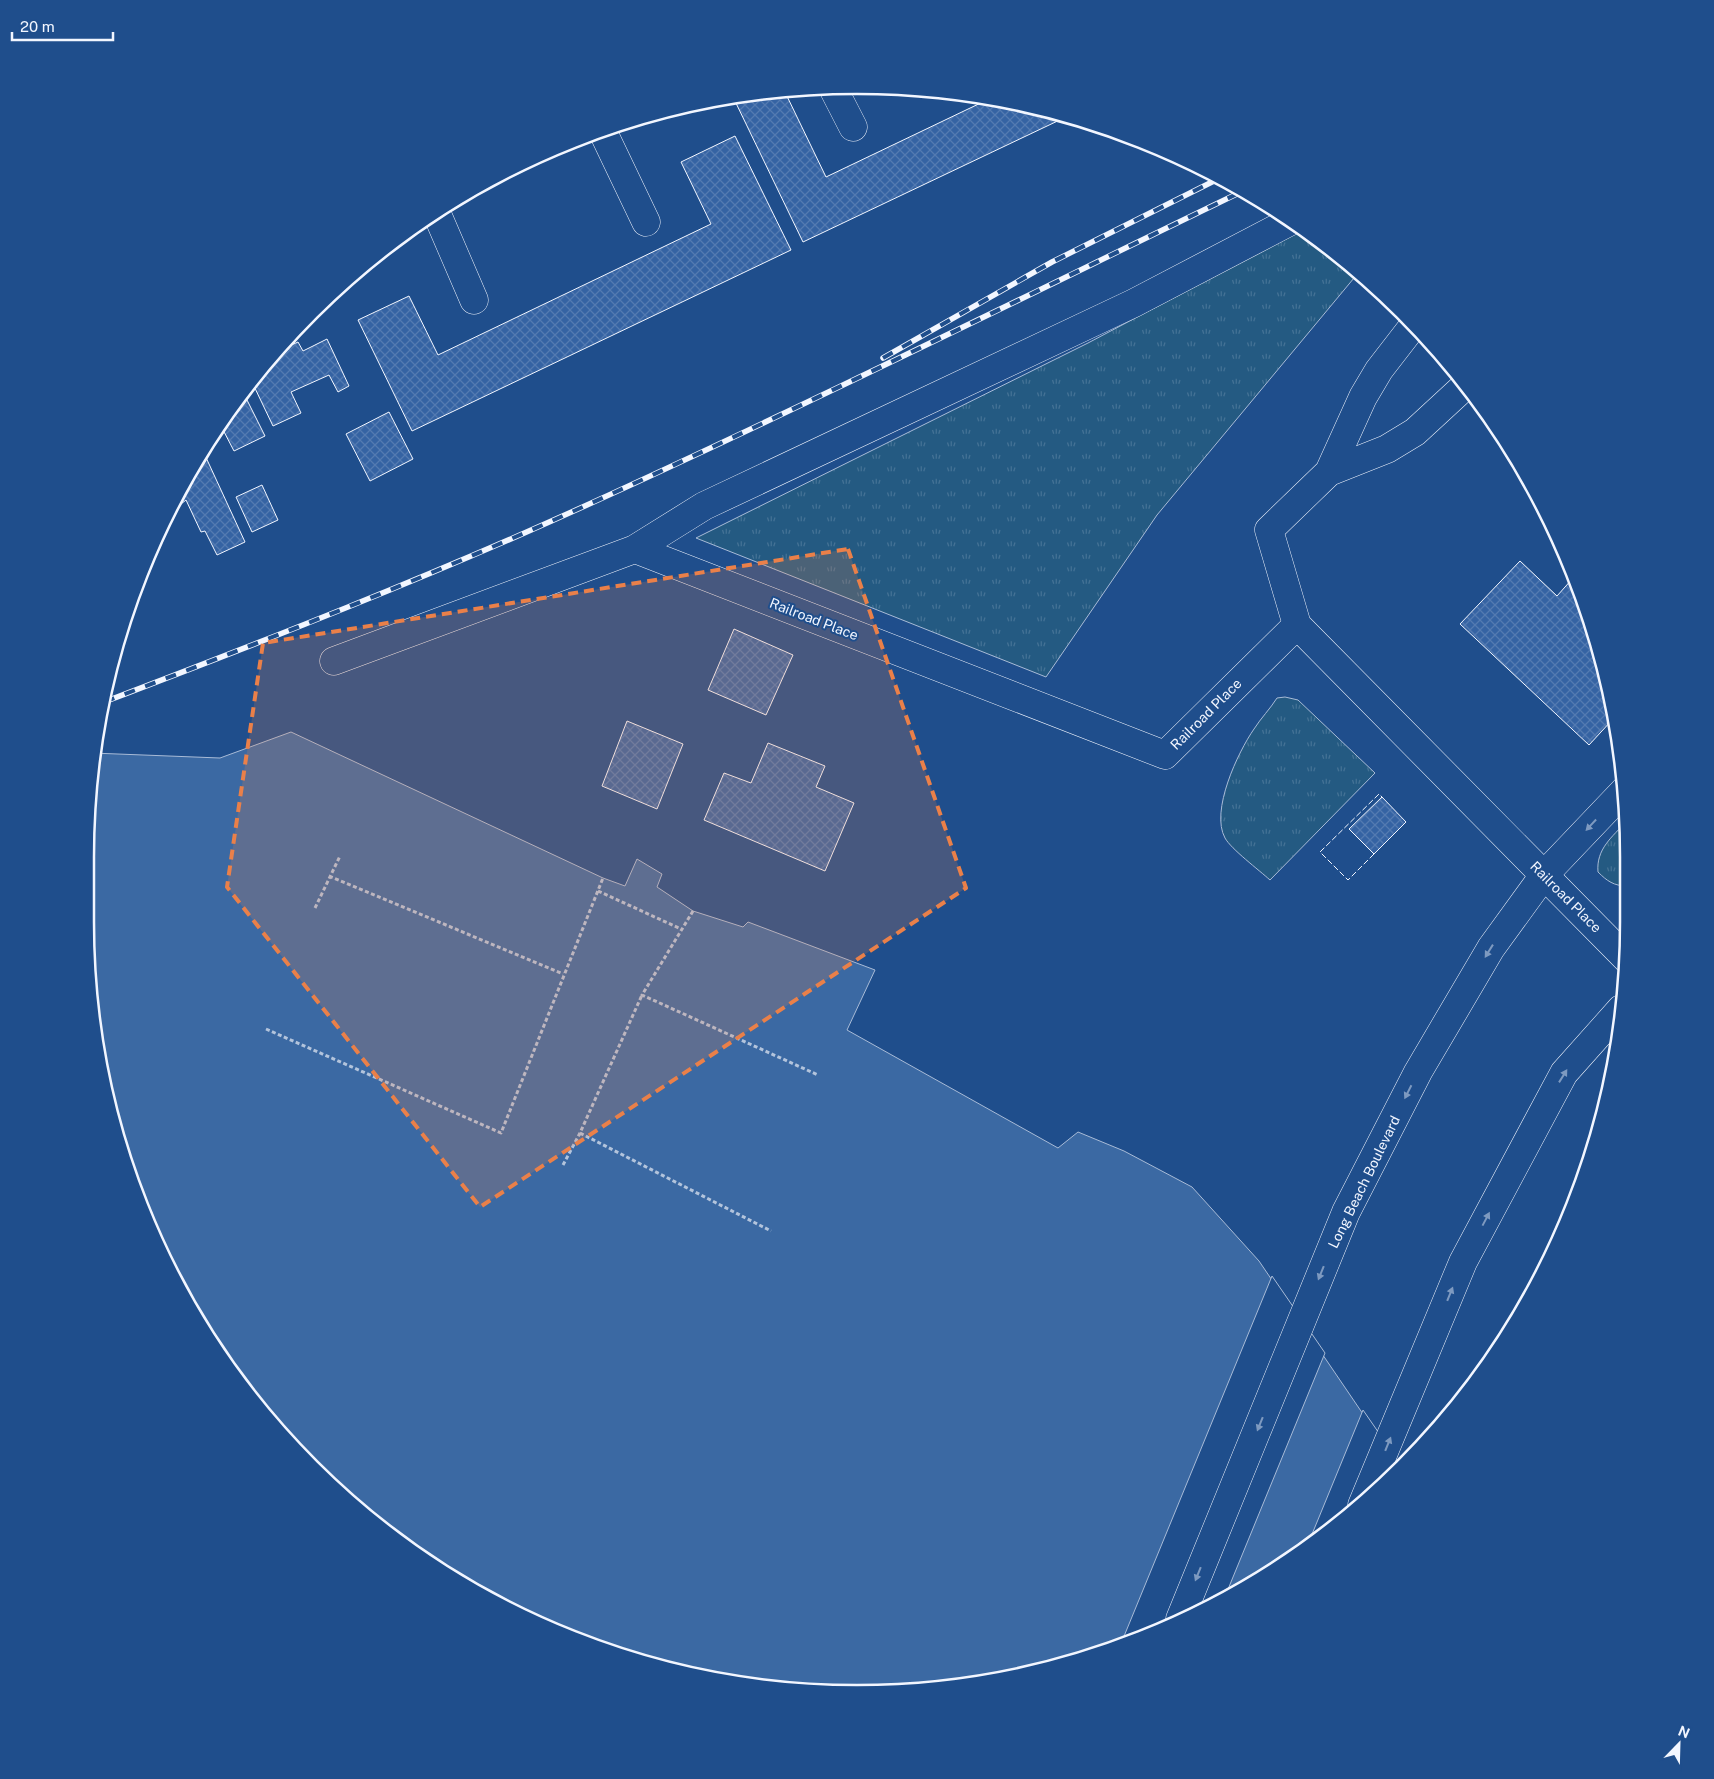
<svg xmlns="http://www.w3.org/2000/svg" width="1714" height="1779" viewBox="0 0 1714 1779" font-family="'Public Sans',sans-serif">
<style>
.grass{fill:url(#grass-tufts);stroke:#a8bbd7}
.water{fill:#3b69a3;stroke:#a8bbd7}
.pier{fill:#1f4e8c;stroke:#a8bbd7}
.building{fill:url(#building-cross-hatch);stroke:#f2f6ff}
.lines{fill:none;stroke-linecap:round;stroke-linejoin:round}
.minor-casing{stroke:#f2f6ff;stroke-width:29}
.major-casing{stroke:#f2f6ff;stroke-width:29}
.path{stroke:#b3c4dc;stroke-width:3;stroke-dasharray:4 2.5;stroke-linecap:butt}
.minor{stroke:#1f4e8c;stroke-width:28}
.major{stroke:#1f4e8c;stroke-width:28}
.rail-casing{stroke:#f2f6ff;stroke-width:5.5}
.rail{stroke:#1f4e8c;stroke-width:4;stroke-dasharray:11;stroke-linecap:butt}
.fence{stroke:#f2f6ff;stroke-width:1;stroke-dasharray:6 2.5;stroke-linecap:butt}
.oneway{fill:#7e9ac0}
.marked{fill:#ea8049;fill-opacity:0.2;stroke:#ea8049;stroke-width:4;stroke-dasharray:10 6;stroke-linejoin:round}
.labels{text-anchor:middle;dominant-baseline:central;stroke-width:4;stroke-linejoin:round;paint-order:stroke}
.street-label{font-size:14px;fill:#f2f6ff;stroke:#1f4e8c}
.rim{fill:none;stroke:#f2f6ff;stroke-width:2.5}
</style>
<defs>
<pattern id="grass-tufts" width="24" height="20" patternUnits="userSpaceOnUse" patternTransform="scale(1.25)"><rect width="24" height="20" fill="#245a82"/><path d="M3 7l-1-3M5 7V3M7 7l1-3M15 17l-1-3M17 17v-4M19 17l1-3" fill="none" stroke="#447295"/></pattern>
<pattern id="building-cross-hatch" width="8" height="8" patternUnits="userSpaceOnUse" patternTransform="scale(1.25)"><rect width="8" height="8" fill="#3563a3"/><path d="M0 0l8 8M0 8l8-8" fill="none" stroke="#537ab1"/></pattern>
</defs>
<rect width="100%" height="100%" fill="#1f4e8c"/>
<!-- grass -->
<path class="grass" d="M1302,230L1359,272L1157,515L1046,677L696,538L1088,343Z
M1285,697L1298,700L1375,773L1270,880C1259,870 1231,849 1225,838C1210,811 1238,752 1254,729C1261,718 1270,709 1277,698Z
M1627,821V886C1614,886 1607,881 1598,872C1596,849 1612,837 1627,821Z"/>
<!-- water -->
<path class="water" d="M291,732L603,878L625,886L637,859L662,874L657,887L693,911L743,927L748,922L875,970L847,1030L1058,1148L1078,1132L1124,1151L1192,1187L1259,1261L1399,1467L1366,1503L1243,1591L1105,1653L1007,1679L908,1692L757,1687L609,1653L471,1591L348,1502L244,1392L188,1308L144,1218L100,1073L85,922L92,753L220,758Z"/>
<!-- pier -->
<path class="pier" d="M1272,1276L1325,1353L1224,1599L1120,1646Z
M1363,1410L1401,1465L1366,1503L1308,1544Z"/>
<!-- building -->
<path class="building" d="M784,90L826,177L989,99L1066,117L803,242L734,99Z
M735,136L791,250L412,431L358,320L409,296L438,355L711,224L681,162Z
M327,339L349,386L338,392L329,375L291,392L301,413L273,426L252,382L264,366L277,360L276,352L298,342L303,351Z
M244,394L265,436L234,451L221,426Z
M389,412L413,459L370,481L346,434Z
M203,451L245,542L217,555L205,531L201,532L186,500L181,504L177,496L188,471Z
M262,485L278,520L252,532L236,497Z
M1520,561L1557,596L1573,578L1603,657L1613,719L1589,745L1460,624Z
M734,629L793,655L766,715L708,690Z
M627,721L683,744L657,809L602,786Z
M768,743L825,766L816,787L854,803L825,871L704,820L724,773L751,783Z
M1382,797L1406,822L1374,854L1349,829Z"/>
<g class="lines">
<!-- minor casing -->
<g class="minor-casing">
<path id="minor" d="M833,88L853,127
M603,132L646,222
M437,214L474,300
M1329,472L1363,397L1379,370L1413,326
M635,549L1165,755L1297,625L1627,959
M1297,625L1269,530L1329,472L1387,449L1415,432L1467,384
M334,661L635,549L704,506L1134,303L1289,222"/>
</g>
<!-- major casing -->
<g class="major-casing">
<path id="major" d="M1362,1505L1463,1262L1564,1073L1621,1009
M1180,1619L1346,1212L1418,1072L1491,948L1544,875L1625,790"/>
</g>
<!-- path -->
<path class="path" d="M329,876L563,974
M598,891L681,929
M315,908L340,856
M693,911L642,995L818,1075
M266,1029L501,1133L603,878
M580,1133L771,1231
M563,1165L580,1133L642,995"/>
<!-- minor -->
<use href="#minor" class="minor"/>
<!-- major -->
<use href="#major" class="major"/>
<!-- rail casing -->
<g class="rail-casing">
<path id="rail" d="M883,358L1052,262L1220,178
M104,702C267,640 429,577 587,505C809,404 1026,296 1245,190"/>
</g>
<!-- rail -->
<use href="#rail" class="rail"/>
<!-- fence -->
<path class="fence" d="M1374,854L1348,880L1320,852L1379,794L1382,797"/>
</g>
<!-- one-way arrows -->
<defs><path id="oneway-solid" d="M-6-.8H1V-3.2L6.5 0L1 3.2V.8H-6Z" transform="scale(1.25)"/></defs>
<g class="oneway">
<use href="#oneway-solid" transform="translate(1591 825) rotate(133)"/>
<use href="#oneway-solid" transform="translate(1489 951) rotate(122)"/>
<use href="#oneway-solid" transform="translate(1563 1076) rotate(-58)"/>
<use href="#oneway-solid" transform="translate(1408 1092) rotate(117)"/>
<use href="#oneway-solid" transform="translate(1486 1219) rotate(-62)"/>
<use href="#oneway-solid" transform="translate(1321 1273) rotate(112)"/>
<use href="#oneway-solid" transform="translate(1450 1294) rotate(-68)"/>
<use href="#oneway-solid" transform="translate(1260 1424) rotate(112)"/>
<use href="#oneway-solid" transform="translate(1388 1444) rotate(-68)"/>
<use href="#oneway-solid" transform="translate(1198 1574) rotate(112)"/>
</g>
<!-- marked area -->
<path class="marked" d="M848,549L966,888L480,1207L227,887L263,643Z"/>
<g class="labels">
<!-- street labels -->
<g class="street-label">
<text transform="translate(814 619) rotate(21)">Railroad Place</text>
<text transform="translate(1206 714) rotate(-45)">Railroad Place</text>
<text transform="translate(1566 897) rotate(45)">Railroad Place</text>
<text transform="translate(1364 1182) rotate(-64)">Long Beach Boulevard</text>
</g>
</g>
<!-- crop -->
<path d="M0 0H1714V1779H0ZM857 94H857A763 763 0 0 1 1620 857V922A763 763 0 0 1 857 1685H857A763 763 0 0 1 94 922V857A763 763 0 0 1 857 94Z" fill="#1f4e8c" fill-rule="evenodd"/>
<path class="rim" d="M857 94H857A763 763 0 0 1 1620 857V922A763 763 0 0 1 857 1685H857A763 763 0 0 1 94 922V857A763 763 0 0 1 857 94Z"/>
<!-- north arrow -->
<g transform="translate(1679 1744) rotate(23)" stroke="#1f4e8c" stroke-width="4" paint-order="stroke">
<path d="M0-4L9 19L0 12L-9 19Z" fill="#f2f6ff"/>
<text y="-8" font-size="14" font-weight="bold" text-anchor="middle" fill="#f2f6ff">N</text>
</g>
<!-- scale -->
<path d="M12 32v8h101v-8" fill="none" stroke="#f2f6ff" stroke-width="2.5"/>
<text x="20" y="32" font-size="15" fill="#f2f6ff" stroke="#1f4e8c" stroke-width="4" paint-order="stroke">20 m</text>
</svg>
